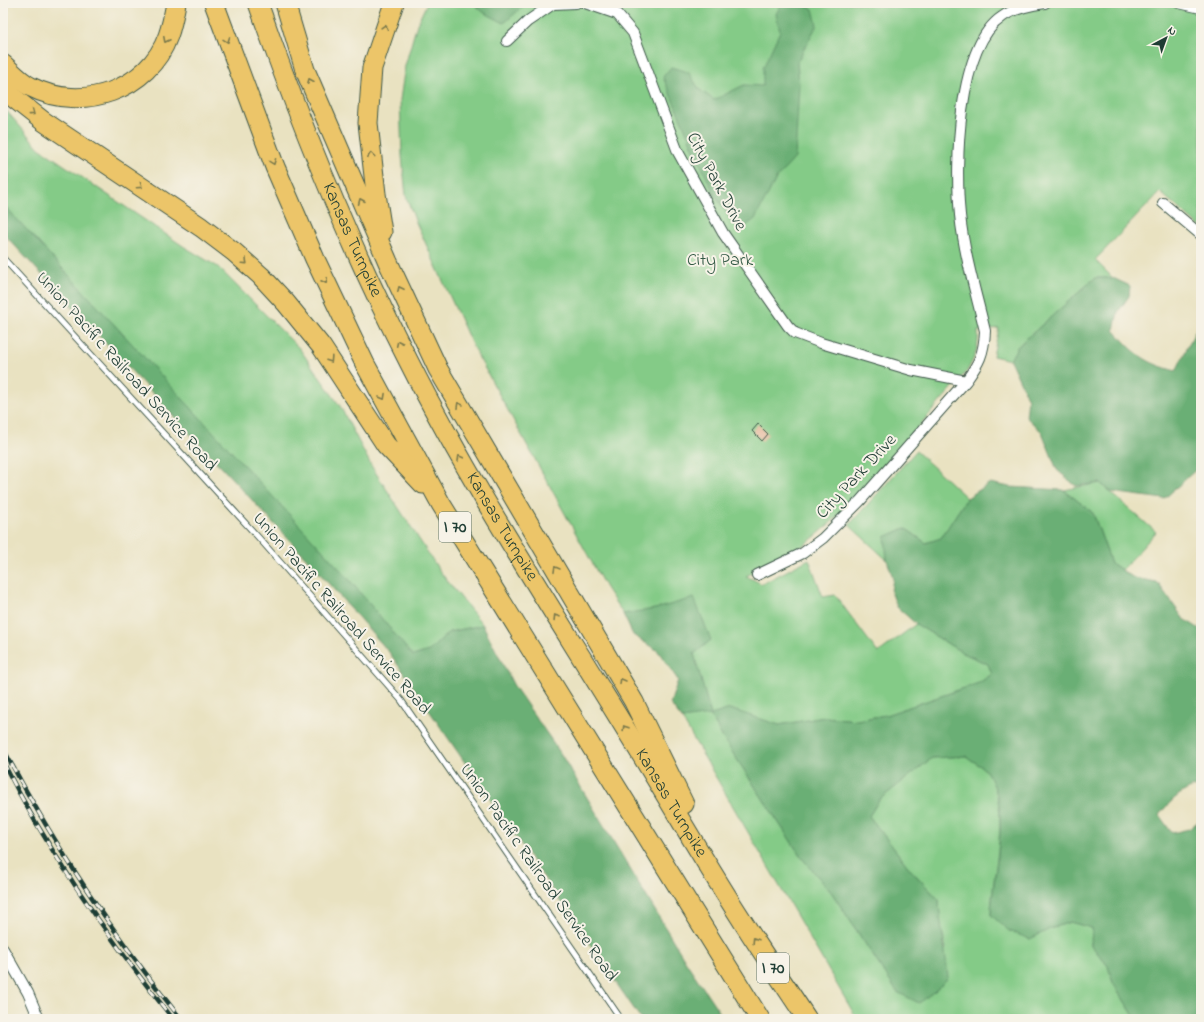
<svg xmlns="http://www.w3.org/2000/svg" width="1204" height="1022" viewBox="0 0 1204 1022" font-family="'Indie Flower',sans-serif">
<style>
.green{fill:#84cb87;stroke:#52845e}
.forest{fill:#6baf74;stroke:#457654}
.building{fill:#e4b093}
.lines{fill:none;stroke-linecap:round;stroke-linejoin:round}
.lane-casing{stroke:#3d5649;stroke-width:7}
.street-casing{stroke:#3d5649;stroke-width:12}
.highway-casing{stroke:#3d5649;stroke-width:21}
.lane{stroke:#fff;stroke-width:5}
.street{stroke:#fff;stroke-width:10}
.highway{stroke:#ecc569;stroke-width:19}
.rail-casing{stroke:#1f3d34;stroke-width:4.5}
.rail{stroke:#f7f3e8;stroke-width:3;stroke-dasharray:9;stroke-linecap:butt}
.oneway{stroke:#7b7a4c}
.labels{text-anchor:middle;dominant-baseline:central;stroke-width:4;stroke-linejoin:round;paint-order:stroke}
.shield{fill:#f7f3e8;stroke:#60746a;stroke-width:1}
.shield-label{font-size:17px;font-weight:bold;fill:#1f3d34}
.street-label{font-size:18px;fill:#1f3d34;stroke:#f7f3e8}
.park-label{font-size:18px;fill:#335945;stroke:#f7f3e8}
</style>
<rect width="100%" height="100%" fill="#f7f3e8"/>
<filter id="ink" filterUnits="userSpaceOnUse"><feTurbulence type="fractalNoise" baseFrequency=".025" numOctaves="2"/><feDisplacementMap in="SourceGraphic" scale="8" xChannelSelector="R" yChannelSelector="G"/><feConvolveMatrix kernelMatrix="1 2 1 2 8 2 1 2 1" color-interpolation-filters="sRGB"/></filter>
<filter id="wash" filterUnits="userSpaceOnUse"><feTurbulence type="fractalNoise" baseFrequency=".012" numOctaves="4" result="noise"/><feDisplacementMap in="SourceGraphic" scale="16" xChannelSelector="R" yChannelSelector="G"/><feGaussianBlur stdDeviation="0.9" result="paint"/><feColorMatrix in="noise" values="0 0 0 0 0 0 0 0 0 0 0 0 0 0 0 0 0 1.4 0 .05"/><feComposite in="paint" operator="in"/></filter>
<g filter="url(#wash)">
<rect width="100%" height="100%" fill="#e9e2c1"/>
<!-- green -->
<path class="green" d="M427,3H1201V228L1160,192L1095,260L1113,278H1095L1018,346L1010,360L993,356L999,328L978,331C979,348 975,357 967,371L849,506L817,535L792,554L746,576L762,584L809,559L823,597L835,595L878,653L916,624L963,653L988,664L992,674L979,683L886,715L857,720L825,717L779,725L754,717L711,715L723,738L802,858L832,893L897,992L946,949L940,920L939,900L909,868L869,816L879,800L932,758L966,756C972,761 981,765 986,771C1014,809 991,871 991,915L1050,929L1070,922L1092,928L1091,945L1108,966L1113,983L1136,1019H857L682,719L710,714L694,654L657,609L623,614L606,588L473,347L415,220L406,196L402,156L400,100L405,66L417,24Z
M3,107L39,148L183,246L218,267L299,348L340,406L372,467L441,573L483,625L449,632L429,651L413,656L3,204V195L9,176L3,164Z
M916,451L967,498L941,538L926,543L905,528L886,537L887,560L849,525Z
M1100,483L1156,532L1122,570L1111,563L1093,513L1064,490Z"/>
<!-- forest -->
<path class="forest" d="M473,3H527L504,23L483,12Z
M782,3H799L813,9L817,25L797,62L799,84L795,158L776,179L755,219L743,228L733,223L715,195L698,159L663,77L671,67L688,72L700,90L714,100L744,85L763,86V68L780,31L776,14Z
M3,204L347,577L413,656L429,651L449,632L483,625L514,686L559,751L686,962L724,1019H641L389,652L306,558L3,233Z
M1095,278H1113L1130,286L1129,296L1118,312L1114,330C1135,354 1145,363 1176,371L1201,319V465L1164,499L1111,492L1100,483L1076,486L1057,470L1042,432L1026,417L1028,399L1010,360L1018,346Z
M990,483L1010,487L1064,490L1093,513L1111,563L1134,578L1157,582L1183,618L1201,630V786C1183,787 1169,803 1159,815L1172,833L1189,829L1201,819V1019H1136L1113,983L1108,966L1091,945L1092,928L1070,922L1050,929L1030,939L1009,931L991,915C992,871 1014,809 986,771C981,765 972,761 966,756L932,758L879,800L869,816L909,868L939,900C940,926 946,952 948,978L933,993L919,1003L897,992L832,893L802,858L723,738L710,715L682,719L670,704L678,680L658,651L633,635L623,614L655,609L694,598L711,640L694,654L711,715L730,709L779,725L825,717L857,720L886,715L979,683L992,674L988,664L963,653L916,624L897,607L891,591L893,578L887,560L885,537L905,528L926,543L941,538L967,498Z"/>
<g id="blocks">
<!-- building -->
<path class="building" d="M758,424L768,434L762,441L752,431Z"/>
</g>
</g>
<g filter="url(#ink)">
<use href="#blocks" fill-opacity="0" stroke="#3d5649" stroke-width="1"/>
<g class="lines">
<!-- lane casing -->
<g class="lane-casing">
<path id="lane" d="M3,258L258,537L401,700L621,1019"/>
</g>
<!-- street casing -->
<g class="street-casing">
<path id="street" d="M585,3L617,14L633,33L678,152L723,233L788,326L795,333L821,343L911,370L966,381
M1179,3L1201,8
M507,41L528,21L553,4L576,3
M1163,203L1201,235
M757,575L803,553L823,538L860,501L966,381C979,363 984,354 985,331C976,293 964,254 960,215C955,166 957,47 1002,17C1014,8 1031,5 1045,3
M3,949L28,993L39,1019"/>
</g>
<!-- highway casing -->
<g class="highway-casing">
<g id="highway">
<path d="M214,3L275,167L315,259L365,364L441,504L760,1019"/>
<path id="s1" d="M258,3C301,126 350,247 409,362C473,489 551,607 625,728C664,791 700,855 740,917C761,951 785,985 807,1019"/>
<path d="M285,3L305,70L388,262L438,369L634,702L684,804"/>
<path d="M3,64C12,72 21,82 31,87C82,113 149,90 168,36C172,25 174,14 176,3"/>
<path d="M3,88L15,99L43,121L201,227L234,252L261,276L286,303L321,346L386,445L423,484"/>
<path d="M382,232L376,194L368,123L372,68L394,3"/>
</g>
</g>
<!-- lane -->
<use href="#lane" class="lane"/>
<!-- street -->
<use href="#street" class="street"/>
<!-- highway -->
<use href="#highway" class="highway"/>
<!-- rail casing -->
<g class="rail-casing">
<path id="rail" d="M3,748C53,844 113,934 181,1019
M3,762C49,854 109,939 173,1019"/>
</g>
<!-- rail -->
<use href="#rail" class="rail"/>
</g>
<!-- one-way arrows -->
<defs><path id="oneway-chevron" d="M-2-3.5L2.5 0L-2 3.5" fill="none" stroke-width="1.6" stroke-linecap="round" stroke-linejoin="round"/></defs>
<g class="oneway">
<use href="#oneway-chevron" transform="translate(385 27) rotate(-73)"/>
<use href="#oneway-chevron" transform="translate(166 40) rotate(117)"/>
<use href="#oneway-chevron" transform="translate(227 40) rotate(70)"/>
<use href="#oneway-chevron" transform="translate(310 81) rotate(-113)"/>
<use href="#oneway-chevron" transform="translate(32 113) rotate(37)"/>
<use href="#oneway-chevron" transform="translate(371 155) rotate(-97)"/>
<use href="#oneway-chevron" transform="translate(273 162) rotate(69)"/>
<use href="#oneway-chevron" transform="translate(140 186) rotate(34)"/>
<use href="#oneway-chevron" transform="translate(361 201) rotate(-113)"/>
<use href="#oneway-chevron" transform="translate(245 262) rotate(42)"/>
<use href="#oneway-chevron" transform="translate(325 281) rotate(64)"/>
<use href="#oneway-chevron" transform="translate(400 289) rotate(-115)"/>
<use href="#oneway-chevron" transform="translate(399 343) rotate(-115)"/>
<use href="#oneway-chevron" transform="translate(330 360) rotate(57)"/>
<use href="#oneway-chevron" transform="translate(383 397) rotate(61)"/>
<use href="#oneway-chevron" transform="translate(459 405) rotate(-120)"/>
<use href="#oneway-chevron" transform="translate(460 458) rotate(-120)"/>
<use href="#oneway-chevron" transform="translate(556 569) rotate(-120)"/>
<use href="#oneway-chevron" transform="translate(556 617) rotate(-122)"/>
<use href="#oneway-chevron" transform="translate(622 681) rotate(-120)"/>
<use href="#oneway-chevron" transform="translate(625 728) rotate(-122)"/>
<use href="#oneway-chevron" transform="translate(755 940) rotate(-123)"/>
</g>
</g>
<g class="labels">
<!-- shield labels -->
<g class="shield">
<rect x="439" y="512" width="32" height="30" rx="3"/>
<rect x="757" y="953" width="32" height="30" rx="3"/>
</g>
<g class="shield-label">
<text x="455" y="527">I 70</text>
<text x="773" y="968">I 70</text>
</g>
<!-- street labels -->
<g class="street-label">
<text transform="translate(716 182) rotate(62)">City Park Drive</text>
<text stroke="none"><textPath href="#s1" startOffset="255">Kansas Turnpike</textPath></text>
<text transform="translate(126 372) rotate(48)">Union Pacific Railroad Service Road</text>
<text transform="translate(857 477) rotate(-47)">City Park Drive</text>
<text stroke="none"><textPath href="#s1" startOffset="579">Kansas Turnpike</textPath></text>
<text transform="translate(341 614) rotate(49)">Union Pacific Railroad Service Road</text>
<text stroke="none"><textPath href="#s1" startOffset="903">Kansas Turnpike</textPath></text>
<text transform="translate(538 873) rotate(55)">Union Pacific Railroad Service Road</text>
</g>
<!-- park labels -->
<g class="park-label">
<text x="720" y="261">City Park</text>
</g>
</g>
<!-- margin -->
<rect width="1204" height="1022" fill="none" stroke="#f7f3e8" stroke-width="16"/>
<!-- north arrow -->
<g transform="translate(1166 38) rotate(41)" stroke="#f7f3e8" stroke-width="3" paint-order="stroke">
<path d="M0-3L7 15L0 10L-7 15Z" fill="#1f3d34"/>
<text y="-6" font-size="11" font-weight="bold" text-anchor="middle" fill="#1f3d34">N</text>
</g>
</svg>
